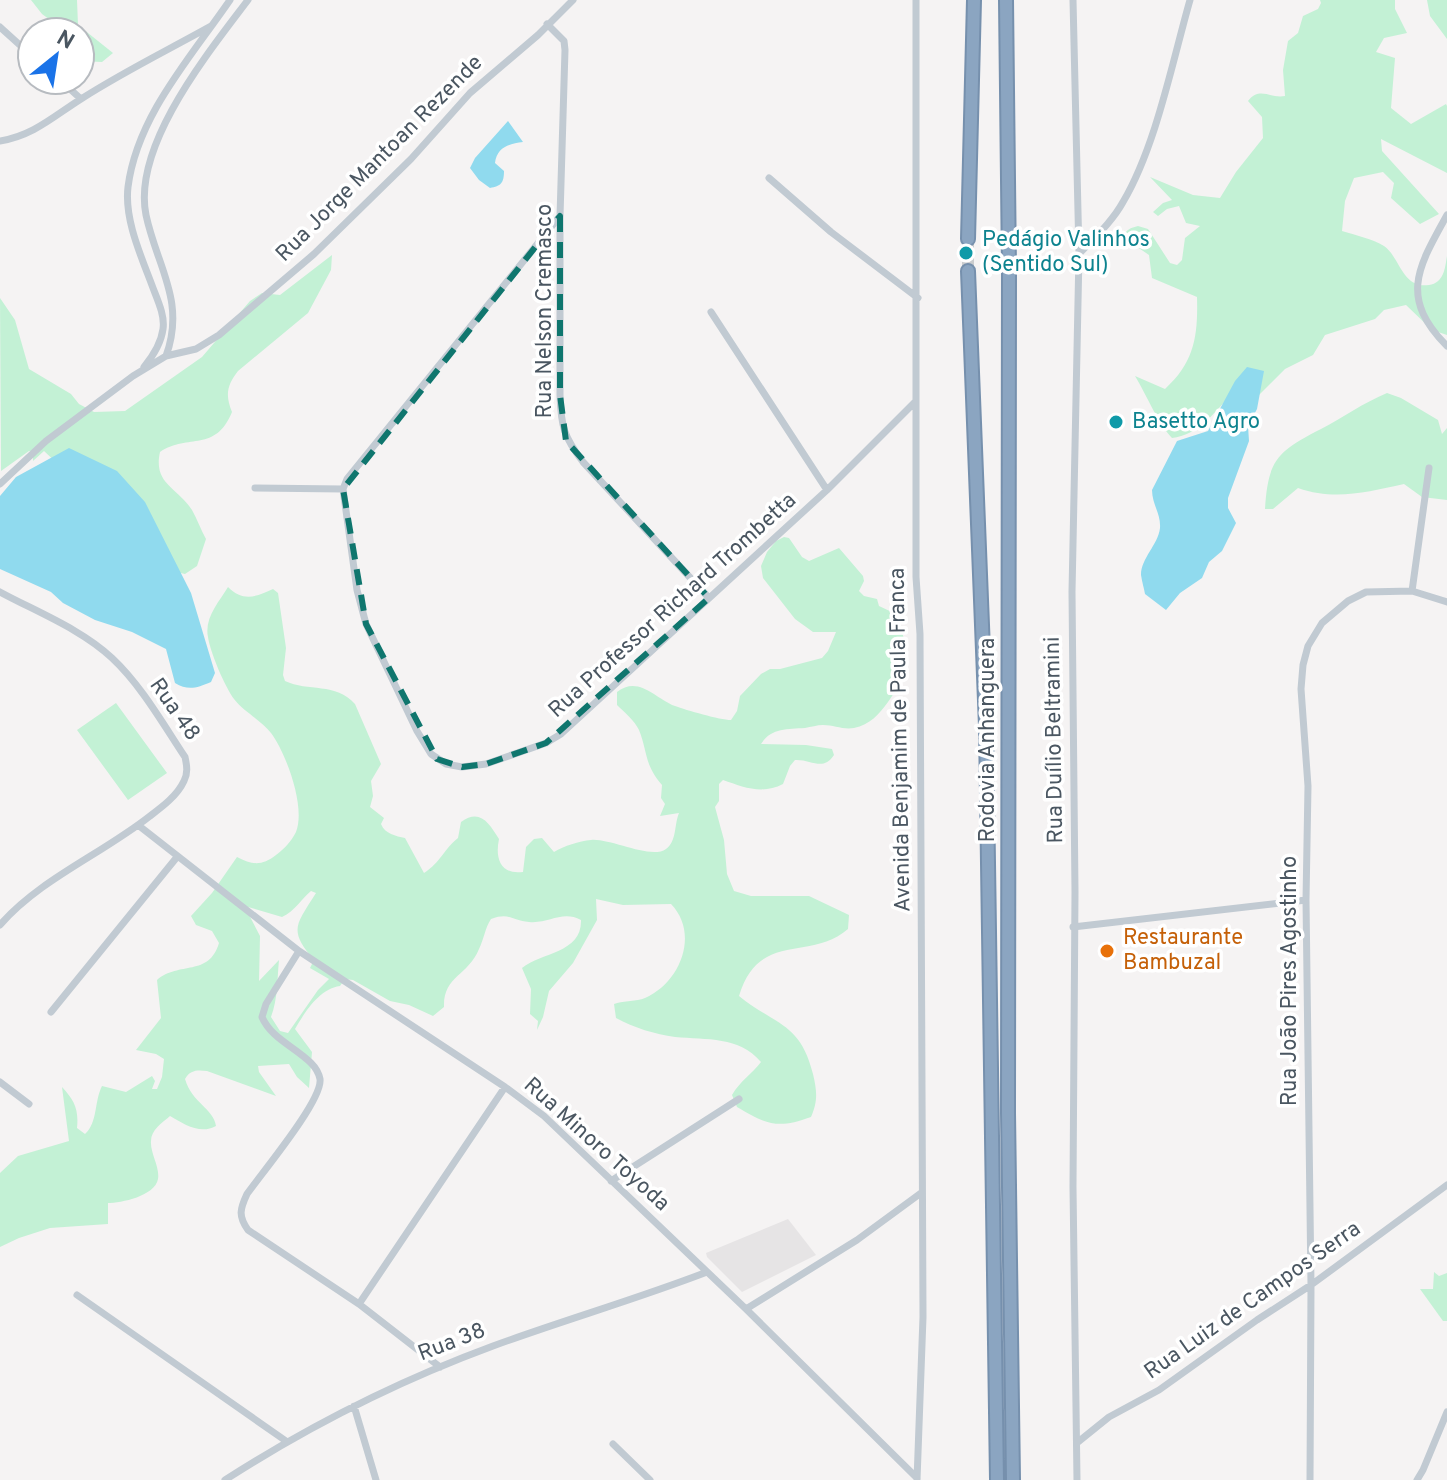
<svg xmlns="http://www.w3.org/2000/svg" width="1447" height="1480" viewBox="0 0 1447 1480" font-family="Overpass,sans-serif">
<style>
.education{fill:#e6e4e5}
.green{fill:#c3f1d5;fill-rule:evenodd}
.water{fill:#90daee}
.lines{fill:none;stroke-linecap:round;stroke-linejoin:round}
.motorway-tunnel{stroke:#caccce;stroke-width:12;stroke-dasharray:12 6;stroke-linecap:butt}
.motorway-casing{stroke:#7690ad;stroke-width:16}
.minor{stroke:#c1cad2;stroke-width:7}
.motorway{stroke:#8ba5c1;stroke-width:12}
.marked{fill:none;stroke:#0f766e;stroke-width:6;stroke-dasharray:16 10;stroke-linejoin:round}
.culture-dot{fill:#0f9aa8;stroke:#fff;stroke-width:3}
.food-dot{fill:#e8710a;stroke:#fff;stroke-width:3}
.labels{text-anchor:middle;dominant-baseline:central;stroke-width:7;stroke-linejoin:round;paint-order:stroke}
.street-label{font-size:22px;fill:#4a5661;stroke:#fff}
.culture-label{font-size:22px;fill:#0d838f;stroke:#fff;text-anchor:start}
.food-label{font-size:22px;fill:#c56008;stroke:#fff;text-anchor:start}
</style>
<rect width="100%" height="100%" fill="#f5f3f3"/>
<!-- education -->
<path class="education" d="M788,1219L816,1255L742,1292L707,1257L706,1253Z"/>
<!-- green -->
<path class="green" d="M31,0H77L78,25L113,53L102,62L80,61V32H59L61,28L42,14Z
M1320,0H1395V9L1407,33L1384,38L1376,52L1395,58L1391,108L1411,124L1446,104L1447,106V173L1381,139L1382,151L1439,214L1420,224L1391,198L1394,183L1383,172L1354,178L1345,201L1342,231C1355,235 1373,239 1384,246C1400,257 1402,289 1429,285C1444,283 1445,268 1447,256V335L1432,330L1406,305L1384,310L1375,319L1325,335L1313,355L1285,369L1254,400L1230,396C1213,414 1198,435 1172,438C1159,425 1146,394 1135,376L1165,389C1195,362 1198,335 1197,297L1152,278L1149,255L1124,238C1125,229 1131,228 1138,226L1148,229L1170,263L1177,265L1182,260L1185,238L1200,226L1186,223L1179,206L1167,209L1158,216L1153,212L1163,203L1172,200L1150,177L1193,195L1220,198L1236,172L1263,138L1262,117L1248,101C1260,86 1270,99 1285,96L1283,70L1288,41L1298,33L1303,16L1318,9L1321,3Z
M1427,0H1447V39L1430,16Z
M332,255L331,270L308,313L238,371C227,385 225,395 232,412C215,453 189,433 160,452C153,484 177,487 192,510C197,519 201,530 206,539L197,566L185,574L172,571L44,451L33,461V452L29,451L1,471L0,298L15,320L29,369L71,394L79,404L94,412L125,411L202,357L250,301L262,293L280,295Z
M1387,393L1401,398L1438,420L1442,434L1447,428V500L1422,497L1404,484C1367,492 1335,501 1298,488L1273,509H1265C1268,459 1278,451 1321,429C1344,417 1363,403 1387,393Z
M784,537L789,538L802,557L809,561L839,548L863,576L864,581L859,591L864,596L877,599L879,606L896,614C910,650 910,671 888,702C879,714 870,725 854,728C843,730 834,725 823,725C817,725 811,727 805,728C787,729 771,728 761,744L806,745L832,749L834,755C823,772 811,759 795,760L790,766L783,784C762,795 743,787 723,780L719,784V801L715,807L724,840L727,874L734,891L751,896H809L849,915L848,929C810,962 759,930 739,996C776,1026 800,1022 813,1074C817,1091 818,1101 811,1117C778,1129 767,1125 737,1107L732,1095C740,1081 752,1074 761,1062C739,1036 707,1040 675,1037C655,1034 634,1028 616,1018L614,1004C625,1000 636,1002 645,998C680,983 700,934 671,904L623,905L596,899L597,920L573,963L549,991L543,1017L537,1030L538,1021L530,1014L531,989L522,968C542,952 582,953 581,920C562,910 549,924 529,922C512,921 510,912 491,919C485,928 484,939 479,949C468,976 443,976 444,1007L433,1016L409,1005L390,1001L353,980L345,979L340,986C319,989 305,1012 295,1029L312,1052L309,1088L297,1077L289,1064L258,1066L259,1072L276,1096L207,1071C197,1070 190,1070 185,1079C192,1103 213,1108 216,1126C200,1135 184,1124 170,1116C162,1123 151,1130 151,1141C150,1153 160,1167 158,1179C155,1196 121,1203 108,1203V1224L50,1228L19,1238L0,1247V1173L18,1156L69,1141L62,1087C74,1100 79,1109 77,1128L85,1134C98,1122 94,1102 102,1086L126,1092L152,1076L155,1081L152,1089H157L162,1077L164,1059L156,1054L136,1050L161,1018L157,980C179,961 209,977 219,943L212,931L196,925L191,916L212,893L237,857C252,865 262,866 276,855C284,849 291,842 296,832C306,807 286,753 271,733C261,720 244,712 234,699C225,687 210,652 208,637C204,618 219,602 228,587C243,602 256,597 273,589L278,593L286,648L283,675L285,681C308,692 336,682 355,704L381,764L371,781L373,796L370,807L384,818L381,824C385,834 396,836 405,838L424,873C441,862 443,850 458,838L461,822C480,808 489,823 499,839C495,858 500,875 523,872L526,847L534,839L542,838L554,852C564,846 579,841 591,840C610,838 651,860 666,849C677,841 674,825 679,813L660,816L665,804L661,798L662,785C644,764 648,753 639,730C635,721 624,712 617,705V692C638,675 655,698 675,706C686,710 720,720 731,720L737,711L740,696L761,674L770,669H780L822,658L828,651L836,632H813L795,619L763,578L761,566L767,552L776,541ZM311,891L316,893C296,925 288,930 314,960L310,968L329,979L318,990L288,1033L280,1031L271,1017C278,998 277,980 279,960L259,981L260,936L247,911L248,907L282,917C295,911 302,898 311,891Z
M116,703L167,773L128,800L77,730Z
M1434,1272L1439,1276L1447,1273V1321H1443L1420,1289H1433Z"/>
<!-- water -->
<path class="water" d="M508,121L523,142C509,144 497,147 495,163L504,171C504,183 501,186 490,188L479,180L470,168L475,158Z
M1247,367L1264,371L1257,409L1248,426L1249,441L1228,498V508L1236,523L1222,551L1209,562L1202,578L1180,593L1166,610L1145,594C1144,588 1142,582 1141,575C1141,558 1158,545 1160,528C1161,514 1152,504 1152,490L1177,441L1208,431L1235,381Z
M69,448L117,471L145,502L191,593L215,673L211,682C197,688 188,691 175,683L166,649L132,632L95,620L63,603L51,592L0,569V496L16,477Z"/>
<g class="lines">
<!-- motorway-tunnel -->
<path class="motorway-tunnel" d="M968,239V271"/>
<!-- motorway casing -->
<g class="motorway-casing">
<path id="motorway" d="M1006,0L1009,270L1008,1113L1013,1480
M968,239L974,0
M968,271L986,726L997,1480"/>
</g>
<!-- minor -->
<path class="minor" d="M916,0V577L920,634L923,1317L917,1480
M1073,0L1079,254L1072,592L1075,892L1073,1187L1077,1480
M547,24L564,41L565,50L560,216V395C561,427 564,437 583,462L709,598
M0,27L32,56
M60,80L81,99
M0,141C33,136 54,116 81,99C123,72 168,50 211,26
M769,178L831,232L918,298
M1447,215C1419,266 1398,297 1447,346
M560,216L347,479L343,489L357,590L366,624L417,731L431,754L446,764L462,767L486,764L546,743L561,734L827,490L915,402
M1079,254C1094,238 1112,222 1123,202C1156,146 1172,63 1190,0
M711,312L827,490
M166,356C186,301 157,267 146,215C132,146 208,53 248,0
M144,367C153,356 161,344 163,329C165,316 158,301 153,288C142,258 124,220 128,187C137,116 191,57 230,0
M0,484L46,441L133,376L166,356L196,349L219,335L314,254L411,159L470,93L538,35L573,0
M255,488L343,489
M1412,591L1429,468
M0,592C37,612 81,629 112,658C141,685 163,724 185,757C187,766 188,773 184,781C177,796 162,807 150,816C102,854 40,879 0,925
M138,825L299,951L505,1087L544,1116L746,1309L917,1478
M1073,927L1306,900
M299,951L266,1004L262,1017C271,1038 295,1047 311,1063C315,1067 319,1074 320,1079C323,1100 261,1174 247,1194C240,1209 238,1216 248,1230L359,1304L440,1367
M51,1012L177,857
M0,1082L29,1104
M611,1181L739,1099
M77,1295L286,1441
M359,1304L505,1087
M746,1309L857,1240L921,1193
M354,1406L376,1480
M1078,1442L1109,1417L1159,1390L1257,1320L1311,1285L1447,1185
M613,1444L650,1480
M225,1480C309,1426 398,1381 493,1346C564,1320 637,1299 707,1272
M1310,1480L1311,1285L1306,900L1308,786L1301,689L1303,665L1308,646L1322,623L1348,601L1366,592L1412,591L1447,602
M1417,1480L1423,1470L1447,1412"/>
<!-- motorway -->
<use href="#motorway" class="motorway"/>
</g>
<!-- marked area -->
<path class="marked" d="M560,216V395L566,441L709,598L546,743L486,764L462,767L437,759L366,624L343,489Z"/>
<!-- markers -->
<g class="culture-dot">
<circle cx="966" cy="253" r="8"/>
<circle cx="1116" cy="422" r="8"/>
</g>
<circle class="food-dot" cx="1107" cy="951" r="8"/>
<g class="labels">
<!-- street labels -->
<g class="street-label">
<text transform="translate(380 159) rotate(-45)">Rua Jorge Mantoan Rezende</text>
<text transform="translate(545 311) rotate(-90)">Rua Nelson Cremasco</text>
<text transform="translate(673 606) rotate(-42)">Rua Professor Richard Trombetta</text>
<text transform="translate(174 710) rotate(55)">Rua 48</text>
<text transform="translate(901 740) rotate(-91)">Avenida Benjamim de Paula Franca</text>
<text transform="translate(988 740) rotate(-90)">Rodovia Anhanguera</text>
<text transform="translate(1055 740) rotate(-91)">Rua Duílio Beltramini</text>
<text transform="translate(1290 981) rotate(-90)">Rua João Pires Agostinho</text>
<text transform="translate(596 1145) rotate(42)">Rua Minoro Toyoda</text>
<text transform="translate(1253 1301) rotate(-35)">Rua Luiz de Campos Serra</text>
<text transform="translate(452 1343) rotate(-21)">Rua 38</text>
</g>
<!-- culture labels -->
<g class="culture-label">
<text x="982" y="240">Pedágio Valinhos<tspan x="982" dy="25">(Sentido Sul)</tspan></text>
<text x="1132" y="422">Basetto Agro</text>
</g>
<!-- food labels -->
<g class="food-label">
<text x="1123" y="938">Restaurante<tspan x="1123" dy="25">Bambuzal</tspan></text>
</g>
</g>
<!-- north arrow -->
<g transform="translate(56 56) rotate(30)"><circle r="38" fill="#ffffff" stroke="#b7bbc0" stroke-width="2"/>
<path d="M0-6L14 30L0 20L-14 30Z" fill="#1a73e8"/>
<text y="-12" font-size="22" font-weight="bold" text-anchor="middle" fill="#4a5661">N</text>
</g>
</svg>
